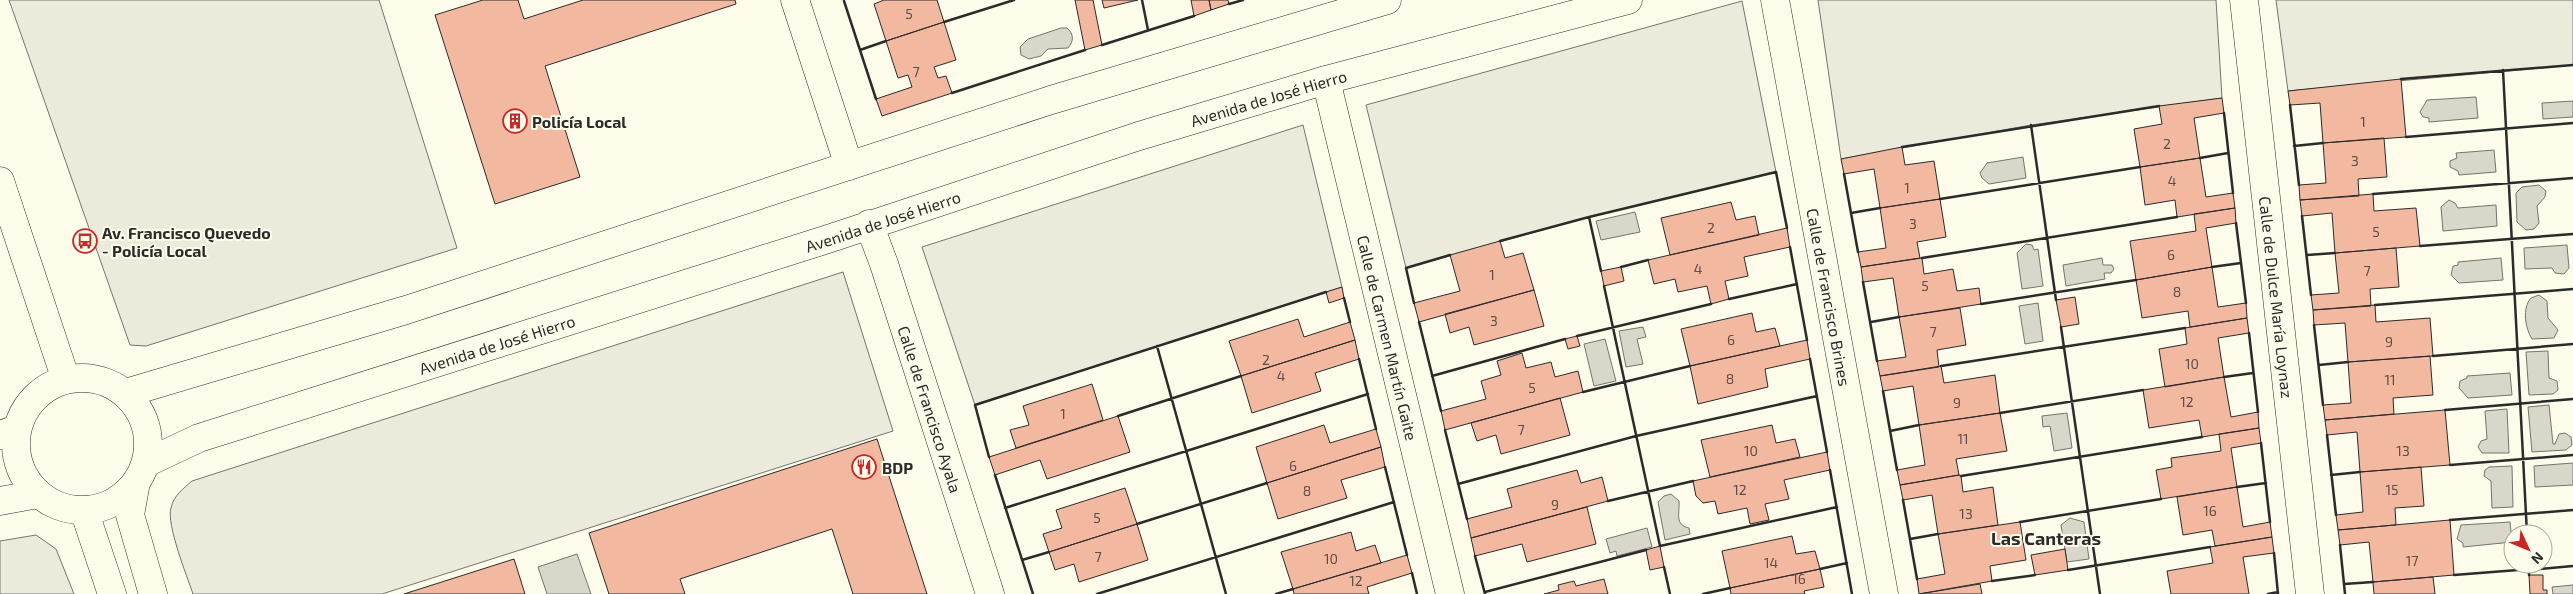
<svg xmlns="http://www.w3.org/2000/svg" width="2573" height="594" viewBox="0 0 2573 594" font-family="'Exo 2',sans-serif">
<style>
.green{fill:#ecebdb;stroke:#74746e}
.water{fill:#d8d7c9;stroke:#74746e}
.building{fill:#f2b8a0;stroke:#2b2b2b}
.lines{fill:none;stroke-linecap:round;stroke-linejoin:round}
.street-casing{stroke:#2b2b2b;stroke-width:29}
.secondary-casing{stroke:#2b2b2b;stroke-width:29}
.street{stroke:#fdfbea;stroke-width:28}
.secondary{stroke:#fdfbea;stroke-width:28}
.wall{stroke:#2b2b2b;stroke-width:2.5}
.labels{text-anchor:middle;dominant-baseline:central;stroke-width:4;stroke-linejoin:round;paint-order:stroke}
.number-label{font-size:14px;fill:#5d4e48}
.street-label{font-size:16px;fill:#2b2b2b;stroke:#fdfbea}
.poi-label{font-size:16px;font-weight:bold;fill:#2b2b2b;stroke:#fdfbea;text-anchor:start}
.neighbourhood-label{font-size:18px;font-weight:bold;fill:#2b2b2b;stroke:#fdfbea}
</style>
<rect width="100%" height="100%" fill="#fdfbea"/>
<!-- green -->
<path class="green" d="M9,0H379L457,248L146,346L130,345Z
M1818,0H2216L2222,98L2031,125L1841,159Z
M2276,0H2573V65L2288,91Z
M1742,1L1776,172L1589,217L1406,268L1366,105Z
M1303,125L1342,287L975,405L922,247Z
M843,272L893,431L382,594H193C187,576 166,524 171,508C174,495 183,489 192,481Z
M36,535L56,549L74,594H0V541Z"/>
<!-- water -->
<path class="water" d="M1061,28H1067C1074,34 1074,41 1068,48L1048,49L1041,56L1029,59L1021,55L1020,47L1028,39Z
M2476,97L2478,118L2429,122V118L2423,117L2420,112L2427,100Z
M2573,101V117L2543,119L2542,103Z
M2494,150L2496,172L2459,175L2458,171L2450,167V161L2457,158L2456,153Z
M2023,157L2026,178L1989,184L1982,178L1980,173L1987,163Z
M2539,185L2546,191L2545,197L2537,206L2539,223L2534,229L2526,230L2517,222L2516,193L2522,187Z
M2449,200L2455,203L2458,208L2496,205L2497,226L2443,231L2441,207Z
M1635,212L1640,232L1601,240L1596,221Z
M2026,244L2032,245L2034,250L2038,249L2043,286L2022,289L2017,253Z
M2567,245L2569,268L2564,274L2555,273L2552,268L2525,269L2524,248Z
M2102,258L2103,265H2112L2114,269L2111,273H2104L2105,279L2066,286L2063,265Z
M2501,258L2503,280L2459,283L2451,275L2453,266L2458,265V262Z
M2539,295L2547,301L2548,318L2558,330L2554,338L2532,339C2525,328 2522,308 2531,298Z
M2038,303L2043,341L2025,344L2019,306Z
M1643,327L1646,337L1637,339L1643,364L1626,367L1619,331Z
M1605,339L1616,381L1594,386L1584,344Z
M2548,351L2549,378L2557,381L2558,390L2553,394L2529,395L2526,352Z
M2510,373L2512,395L2468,398L2459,388L2460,381L2467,378V376Z
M2549,405L2553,444H2555L2559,434L2565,433L2571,437L2572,445L2566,450L2532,452L2528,407Z
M2507,409L2509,453H2482L2478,447L2481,441L2487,439L2485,411Z
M2067,413L2072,448L2054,451L2050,426L2043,427L2042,416Z
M2573,463V485L2535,487L2534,466Z
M2512,466L2513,507L2492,508L2491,481L2484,476L2485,470L2489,467Z
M1671,494L1679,501C1680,512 1674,525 1689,528L1690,534L1665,540L1658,502L1664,496Z
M2070,518L2084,522L2089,559L2067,562L2061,525Z
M2510,522L2512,542L2463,547V543L2457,539L2461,525Z
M1647,528L1652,547L1617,556L1616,551L1610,553L1606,539Z
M577,554L591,594H547L538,567Z
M2573,585V594H2553L2552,587Z"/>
<!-- building -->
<path class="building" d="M483,0H518L524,19L583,0H735L736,4L545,66L580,177L495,204L435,15Z
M884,0H937L944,22L886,41L874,4Z
M1075,0H1093L1102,45L1085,50Z
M1102,0H1138L1104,8Z
M1191,0H1209L1211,10L1194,16Z
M1209,0H1228L1229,4L1211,10Z
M944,22L956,60L934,67L938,78L946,76L952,93L882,116L876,99L912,87L908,75L898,78L886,41Z
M2401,79L2406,137L2323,143L2320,103L2290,105L2288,91Z
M2222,98L2224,113L2194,118L2200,158L2140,167L2134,129L2162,124L2159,106Z
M2384,138L2387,177L2358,179L2359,196L2300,200L2299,185L2326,183L2323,143Z
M1902,147L1905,165L1934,161L1940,199L1880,208L1874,169L1844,174L1841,159Z
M2200,158L2206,197L2233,193L2235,208L2177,217L2175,200L2145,205L2140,167Z
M2373,194L2374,211L2416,208L2420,246L2335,253L2332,213L2302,216L2300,200Z
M1940,199L1946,237L1917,242L1920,258L1861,267L1858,252L1886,248L1880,208Z
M1731,202L1736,220L1755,216L1759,235L1670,255L1661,218Z
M2235,208L2236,223L2206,228L2212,267L2136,280L2130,241L2196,231L2194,214Z
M1787,228L1790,247L1744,257L1748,276L1725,281L1729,299L1711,304L1707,286L1678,292L1675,279L1654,284L1648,260Z
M1500,241L1505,258L1523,253L1534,290L1419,322L1414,303L1460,291L1450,255Z
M2396,248L2399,287L2370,289L2371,306L2313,310L2311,295L2339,293L2335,253Z
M1922,258L1924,274L1953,269L1957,291L1979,288L1981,304L1899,317L1893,278L1863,282L1861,267Z
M1621,267L1624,281L1604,286L1601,271Z
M2212,267L2218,307L2246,303L2247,318L2190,327L2188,311L2142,318L2136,280Z
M1342,287L1344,298L1329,303L1326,292Z
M1534,290L1544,326L1474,345L1469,327L1450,333L1445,314Z
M2075,297L2079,324L2061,327L2056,300Z
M2375,305L2376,322L2430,318L2433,356L2348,362L2345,323L2314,325L2313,310Z
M1960,308L1966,345L1937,350L1939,367L1880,376L1877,361L1906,357L1899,317Z
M1752,313L1756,332L1775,328L1780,346L1690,366L1681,329Z
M2247,318L2249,333L2218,338L2224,377L2165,387L2159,349L2187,344L2185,328Z
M1298,319L1304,337L1350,322L1355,340L1241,376L1229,341Z
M1577,336L1580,346L1568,349L1565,339Z
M1355,340L1359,359L1315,373L1321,391L1252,413L1241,376Z
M1807,340L1810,359L1765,369L1768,387L1698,404L1690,366Z
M1522,353L1526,368L1551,362L1555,377L1578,371L1583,392L1445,430L1441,411L1486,399L1481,381L1501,375L1497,361Z
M2430,356L2433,395L2393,398L2394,414L2325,420L2323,405L2351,403L2348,362Z
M1941,366L1944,383L1995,375L2000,413L1919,425L1913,386L1883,391L1880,376Z
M2224,377L2231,417L2258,412L2259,428L2202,437L2199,420L2149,428L2143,390Z
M1092,384L1103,420L1016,448L1010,430L1029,425L1023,406Z
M1560,398L1570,435L1501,454L1496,435L1477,441L1471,423Z
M2445,410L2450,465L2360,472L2357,432L2327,435L2325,420Z
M2000,413L2007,451L1956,459L1959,475L1900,485L1897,470L1925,465L1919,425Z
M1118,416L1130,452L1047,479L1040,460L995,475L989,457Z
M1324,425L1330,443L1376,429L1381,447L1267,483L1256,447Z
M1772,425L1776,443L1795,439L1800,457L1710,477L1701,440Z
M2259,428L2261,443L2231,448L2237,487L2161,499L2156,470L2172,467L2171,458L2221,451L2219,434Z
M877,439L927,594H853L832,529L680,579L685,594H609L589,533Z
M1381,447L1385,467L1341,480L1347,498L1278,519L1267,483Z
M1827,452L1830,470L1784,480L1789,499L1765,504L1769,520L1750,524L1747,508L1718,514L1715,501L1703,503L1696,496L1693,481Z
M2421,467L2424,506L2395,508L2396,525L2338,530L2336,515L2363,512L2360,472Z
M1577,470L1581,483L1602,477L1608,501L1471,538L1467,519L1512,507L1507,489Z
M1959,475L1961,476L1963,492L1993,487L1998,525L1938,534L1932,495L1903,500L1900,485Z
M2237,487L2243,527L2270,522L2272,537L2215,546L2212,530L2183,535L2177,497Z
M1125,488L1137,524L1049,552L1043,534L1062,528L1056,510Z
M1587,507L1596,544L1527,562L1522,544L1475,556L1471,538Z
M2450,520L2454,575L2373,582L2369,542L2340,545L2338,530Z
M2020,522L2026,560L1990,566L1992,581L1919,594L1917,579L1945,574L1938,534Z
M1137,524L1148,560L1079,582L1074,564L1055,570L1049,552Z
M1351,532L1356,551L1375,545L1381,563L1293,589L1281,552Z
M1792,536L1796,554L1815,551L1820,569L1730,588L1722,551Z
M2272,537L2274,553L2243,557L2249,594H2171L2167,571L2213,563L2210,547Z
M1660,546L1664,567L1650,570L1646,550Z
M2065,549L2068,570L2035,575L2031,555Z
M1407,555L1412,573L1367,587L1369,594H1294L1293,589Z
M514,559L525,594H404Z
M2517,564H2528L2529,570H2518Z
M1820,569L1824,587L1804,591L1805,594H1731L1730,588Z
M2529,575H2543V590H2547V594H2530Z
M2433,577L2435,594H2374L2373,582Z
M1604,579L1608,594H1544L1559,590L1558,585L1574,581L1576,586Z
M1980,584L1982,594H1919Z"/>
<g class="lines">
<!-- street casing -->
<g class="street-casing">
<g id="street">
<path d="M795,0L849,166"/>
<path id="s1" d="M1775,0L1884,594"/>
<path id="s2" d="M2244,0L2310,594"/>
<path id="s3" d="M1326,80L1450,594"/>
<path id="s4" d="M869,224L884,264L990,594"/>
<path d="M126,393L406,310L1051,100L1387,0"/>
<path d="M0,435L17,429"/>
<path id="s5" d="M146,463L199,438L831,238L1139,136L1326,80L1628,0"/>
<path d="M0,501L38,494"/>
</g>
</g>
<!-- secondary casing -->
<g class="secondary-casing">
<path id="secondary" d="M0,181L66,380
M16 444a66 66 0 1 1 132 0a66 66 0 1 1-132 0Z
M136,482L130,515L153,594
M84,510L112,594"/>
</g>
<!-- street -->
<use href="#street" class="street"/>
<!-- secondary -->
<use href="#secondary" class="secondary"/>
<!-- wall -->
<path class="wall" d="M1142,0L1148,30
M844,1L876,99
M1229,4L1243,0
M944,22L1014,0
M1102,45L1194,16
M860,50L886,41
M2503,70L2527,534
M2401,79L2573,65
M952,93L1085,50
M2290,105L2299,185
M2224,113L2233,193
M2031,125L2056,300
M2406,137L2573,123
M2294,146L2323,143
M1902,147L2159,106
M2200,158L2228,153
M1844,174L1858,252
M2373,194L2573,178
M1940,199L2140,167
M1851,213L1880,208
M2302,216L2311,295
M1589,217L1601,271
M2236,223L2246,303
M1500,241L1589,217L1776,172L1787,228
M2420,246L2573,234
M1790,247L1807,340
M2307,255L2335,253
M1922,258L2177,217
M1621,267L1648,260
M2212,267L2241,263
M1863,282L1877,361
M1604,286L1660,546L1837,507
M1344,298L1350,322
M1729,299L1797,284
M1414,303L1406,268L1450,255
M1981,304L2136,280
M2375,305L2573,289
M1419,322L1441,411
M1871,322L1899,317
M2314,325L2323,405
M2061,327L2100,594
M2249,333L2258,412
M1577,336L1711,304
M1157,346L1226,594
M2433,356L2573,344
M1359,359L1376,429
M1810,359L1827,452
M2319,365L2348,362
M1941,366L2185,328
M1432,376L1565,339
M2224,377L2253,373
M1883,391L1897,470
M1583,392L1690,366
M2445,410L2573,399
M2000,413L2143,390
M1118,416L1241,376
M1445,430L1467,519
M1890,431L1919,425
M2327,435L2336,515
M2261,443L2270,522
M989,457L975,405L1326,292
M2450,465L2573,455
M1385,467L1407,555
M1830,470L1852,594
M995,475L1033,594
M2331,475L2360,472
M1961,476L2202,437
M1458,484L1636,436L1817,396
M2237,487L2266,483
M1903,500L1917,579
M1608,501L1693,481
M1005,508L1368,394
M2450,520L2573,510
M2020,522L2161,499
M1137,524L1267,483
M1910,539L1938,534
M2340,545L2345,594
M2274,553L2278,594
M1475,556L1485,594
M1022,560L1049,552
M1664,567L1670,594
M1820,569L1847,563
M2068,570L2210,547
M1412,573L1417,594
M2454,575L2518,570
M2529,575V570L2573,566
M1992,581L2035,575
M2344,584L2373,582
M1485,592L1646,550
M1097,594L1394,502
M1276,594L1293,589
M1703,594L1730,588
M2268,594L2278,592"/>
</g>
<!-- icons -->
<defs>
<g id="building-ring" transform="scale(1.25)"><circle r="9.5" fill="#fdfbea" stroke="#c62828" stroke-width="1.5"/><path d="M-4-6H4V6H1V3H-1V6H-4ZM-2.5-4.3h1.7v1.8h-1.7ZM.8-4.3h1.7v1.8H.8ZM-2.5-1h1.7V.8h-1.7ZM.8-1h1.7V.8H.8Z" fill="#c62828"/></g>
<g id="bus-ring" transform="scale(1.25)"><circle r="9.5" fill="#fdfbea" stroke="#c62828" stroke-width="1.5"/><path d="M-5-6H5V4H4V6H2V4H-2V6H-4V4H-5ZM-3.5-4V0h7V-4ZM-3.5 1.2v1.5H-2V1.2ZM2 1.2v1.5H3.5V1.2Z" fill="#c62828"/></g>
<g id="restaurant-ring" transform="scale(1.25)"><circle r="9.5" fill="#fdfbea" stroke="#c62828" stroke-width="1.5"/><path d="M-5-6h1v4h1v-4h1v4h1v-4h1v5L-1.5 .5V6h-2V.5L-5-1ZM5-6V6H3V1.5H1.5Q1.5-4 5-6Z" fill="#c62828"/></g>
</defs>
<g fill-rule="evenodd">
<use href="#building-ring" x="515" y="121"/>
<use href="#bus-ring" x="85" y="241"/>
<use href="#restaurant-ring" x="864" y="467"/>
</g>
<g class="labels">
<!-- number labels -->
<g class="number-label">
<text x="909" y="13">5</text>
<text x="916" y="71">7</text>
<text x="2363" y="121">1</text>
<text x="2167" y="143">2</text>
<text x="2355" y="160">3</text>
<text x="2172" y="180">4</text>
<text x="1907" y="187">1</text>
<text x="1913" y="223">3</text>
<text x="1711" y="227">2</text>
<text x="2376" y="231">5</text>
<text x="2171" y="254">6</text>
<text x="1698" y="268">4</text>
<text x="2367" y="270">7</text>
<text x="1492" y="274">1</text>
<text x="1925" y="285">5</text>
<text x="2177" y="291">8</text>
<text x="1494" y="320">3</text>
<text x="1933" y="331">7</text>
<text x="1731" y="339">6</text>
<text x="2389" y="341">9</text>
<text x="1266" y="359">2</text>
<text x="2192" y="363">10</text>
<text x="1281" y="375">4</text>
<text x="1730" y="378">8</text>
<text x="2390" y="379">11</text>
<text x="1532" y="387">5</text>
<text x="2187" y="401">12</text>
<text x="1957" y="402">9</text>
<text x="1063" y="413">1</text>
<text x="1521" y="429">7</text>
<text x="1963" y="438">11</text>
<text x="1751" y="450">10</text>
<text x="2403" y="450">13</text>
<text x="1293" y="465">6</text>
<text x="1740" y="489">12</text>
<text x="2392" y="489">15</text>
<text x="1307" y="490">8</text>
<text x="1555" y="504">9</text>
<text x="2210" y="510">16</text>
<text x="1966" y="513">13</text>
<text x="1097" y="517">5</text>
<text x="1098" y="556">7</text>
<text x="1331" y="558">10</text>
<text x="2412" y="560">17</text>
<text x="1771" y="562">14</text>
<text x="1799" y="578">16</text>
<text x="1356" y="580">12</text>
</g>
<!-- street labels -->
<g class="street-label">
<text stroke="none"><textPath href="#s5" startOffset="1181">Avenida de José Hierro</textPath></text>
<text stroke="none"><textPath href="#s5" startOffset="776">Avenida de José Hierro</textPath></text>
<text stroke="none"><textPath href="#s1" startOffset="302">Calle de Francisco Brines</textPath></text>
<text stroke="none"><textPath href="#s2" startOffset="299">Calle de Dulce María Loynaz</textPath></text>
<text stroke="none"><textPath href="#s3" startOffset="265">Calle de Carmen Martín Gaite</textPath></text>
<text stroke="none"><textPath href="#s5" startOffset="371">Avenida de José Hierro</textPath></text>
<text stroke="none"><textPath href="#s4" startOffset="195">Calle de Francisco Ayala</textPath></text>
</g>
<!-- poi labels -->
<g class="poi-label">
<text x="532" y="121">Policía Local</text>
<text x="102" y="232">Av. Francisco Quevedo<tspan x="102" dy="18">- Policía Local</tspan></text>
<text x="882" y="467">BDP</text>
</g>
<!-- neighbourhood labels -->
<g class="neighbourhood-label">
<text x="2046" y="538">Las Canteras</text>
</g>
</g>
<!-- north arrow -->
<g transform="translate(2528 549) rotate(134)"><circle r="24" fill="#fdfbea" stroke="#a9a89e"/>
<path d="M0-4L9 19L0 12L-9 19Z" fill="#c62828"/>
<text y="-8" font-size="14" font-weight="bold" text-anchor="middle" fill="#2b2b2b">N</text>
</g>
</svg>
